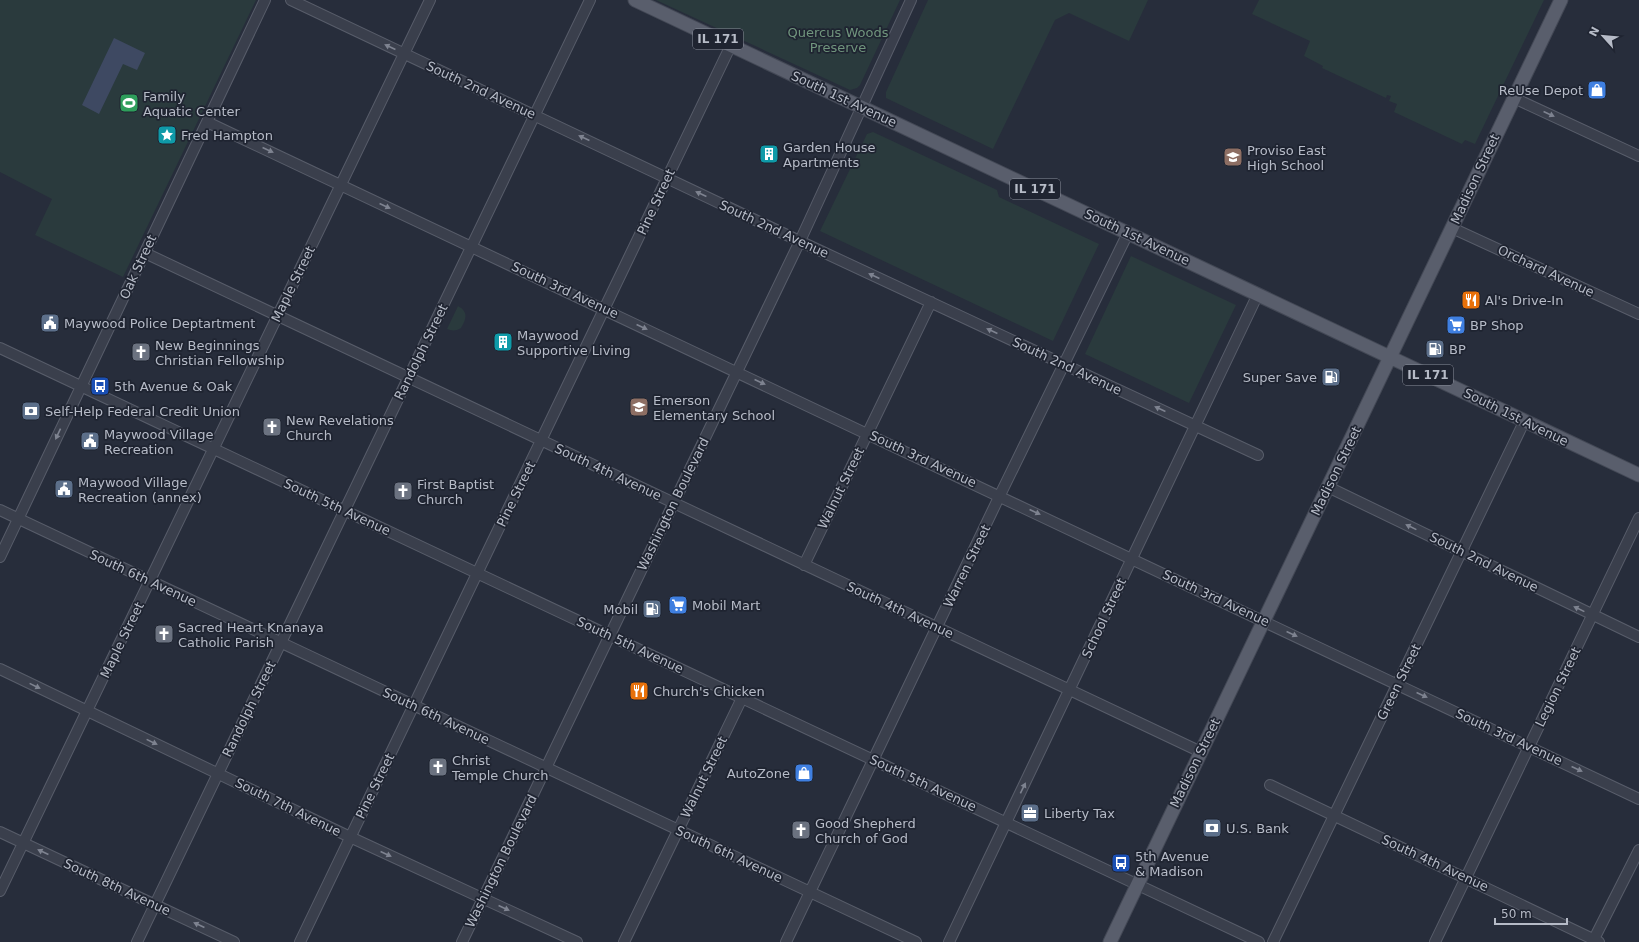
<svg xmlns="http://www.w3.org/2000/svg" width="1639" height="942" viewBox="0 0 1639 942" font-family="'DejaVu Sans',sans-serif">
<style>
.green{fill:#2a3a3d}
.water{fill:#3e4962}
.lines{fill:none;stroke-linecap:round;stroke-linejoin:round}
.minor-casing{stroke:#585d6a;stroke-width:12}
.major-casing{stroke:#434855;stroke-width:15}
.minor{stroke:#3a3f4c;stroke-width:10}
.major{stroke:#595e6c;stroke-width:13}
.oneway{fill:#7e8390}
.labels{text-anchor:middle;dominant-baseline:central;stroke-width:3.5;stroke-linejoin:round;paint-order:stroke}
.shield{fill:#1f2431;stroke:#898e9a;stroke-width:1}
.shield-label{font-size:12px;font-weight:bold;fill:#b6bbc7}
.park-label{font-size:13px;fill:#70957d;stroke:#1f2431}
.street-label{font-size:13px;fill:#b6bbc7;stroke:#1f2431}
.poi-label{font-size:13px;fill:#b6bbc7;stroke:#1f2431;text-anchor:start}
</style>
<rect width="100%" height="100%" fill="#272d3b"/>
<!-- green -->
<path class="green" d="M0,0H256L123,277L35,235L52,199L0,172Z
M656,0H900L860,85L857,88L850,90Z
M928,0H1148L1129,41L1069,13L1055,20L993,149L886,98V92Z
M1259,0H1544L1475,144L1465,140L1462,144L1394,112L1397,104L1389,101L1391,96L1387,95L1386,98L1322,68L1323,66L1304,56L1310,41L1252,14Z
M873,132L997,190L999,197L1099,244L1053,341L820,231L867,134Z
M1131,256L1236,305L1189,403L1085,354Z
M458,306C469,312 466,319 461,328C457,331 452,331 447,329Z"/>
<!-- water -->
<path class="water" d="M114,38L145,53L137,70L123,64L99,114L82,105Z"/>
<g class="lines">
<!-- minor casing -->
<g class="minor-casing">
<path id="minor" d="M291,0L810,246L1258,455
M1514,98L1639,156
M207,122L1639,799
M1452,228L1639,314
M145,253L1201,752
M0,348L1259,942
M1328,487L1639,637
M0,510L916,942
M0,557L265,0
M804,565L931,302
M0,669L350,837L577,942
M1270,785L1599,942
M0,832L234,942
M0,891L430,0
M1594,939L1639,850
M137,942L590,0
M300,942L731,45
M462,942L800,241L911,0
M624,942L742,698
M786,942L1000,495L1128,233
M949,942L1258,294
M1273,942L1524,422
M1435,942L1639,518"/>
</g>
<!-- major casing -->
<g class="major-casing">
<path id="major" d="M635,0L1639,475
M1110,942L1561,0"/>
</g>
<!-- minor -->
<use href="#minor" class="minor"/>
<!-- major -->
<use href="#major" class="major"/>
</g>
<!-- one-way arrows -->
<defs><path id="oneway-solid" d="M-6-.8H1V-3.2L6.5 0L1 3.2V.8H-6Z"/></defs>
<g class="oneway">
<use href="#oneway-solid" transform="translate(390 47) rotate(-155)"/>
<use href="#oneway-solid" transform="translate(1549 114) rotate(25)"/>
<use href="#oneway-solid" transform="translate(584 138) rotate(-155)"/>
<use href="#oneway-solid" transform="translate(268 150) rotate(25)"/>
<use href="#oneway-solid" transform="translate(701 194) rotate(-155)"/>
<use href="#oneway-solid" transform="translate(385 206) rotate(25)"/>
<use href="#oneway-solid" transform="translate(874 276) rotate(-155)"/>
<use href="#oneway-solid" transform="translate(642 327) rotate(25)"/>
<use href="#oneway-solid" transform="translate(992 331) rotate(-155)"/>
<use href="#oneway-solid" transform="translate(760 382) rotate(25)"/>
<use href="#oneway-solid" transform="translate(1160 409) rotate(-155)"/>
<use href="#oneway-solid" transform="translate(58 434) rotate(115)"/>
<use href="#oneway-solid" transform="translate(1035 512) rotate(25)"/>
<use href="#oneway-solid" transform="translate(1411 527) rotate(-154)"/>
<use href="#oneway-solid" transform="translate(1579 609) rotate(-154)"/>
<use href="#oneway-solid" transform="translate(1292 634) rotate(25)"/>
<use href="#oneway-solid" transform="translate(35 686) rotate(26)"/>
<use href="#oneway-solid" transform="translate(1422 695) rotate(25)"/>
<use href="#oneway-solid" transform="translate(152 742) rotate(26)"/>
<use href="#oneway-solid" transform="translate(1577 769) rotate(25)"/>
<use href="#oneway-solid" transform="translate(1023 788) rotate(-64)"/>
<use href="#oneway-solid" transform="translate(43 852) rotate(-155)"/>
<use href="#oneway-solid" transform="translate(386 854) rotate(25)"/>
<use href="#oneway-solid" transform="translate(504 908) rotate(25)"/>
<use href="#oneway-solid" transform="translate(199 925) rotate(-155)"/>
</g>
<!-- icons -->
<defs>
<g id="shop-square" transform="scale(1)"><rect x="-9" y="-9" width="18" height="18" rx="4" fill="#3f7fe0" stroke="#1f2431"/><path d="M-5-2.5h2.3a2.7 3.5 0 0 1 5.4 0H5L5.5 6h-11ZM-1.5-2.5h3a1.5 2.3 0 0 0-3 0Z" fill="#fff"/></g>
<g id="stadium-square" transform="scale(1)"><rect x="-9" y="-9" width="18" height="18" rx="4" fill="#2e9e5b" stroke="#1f2431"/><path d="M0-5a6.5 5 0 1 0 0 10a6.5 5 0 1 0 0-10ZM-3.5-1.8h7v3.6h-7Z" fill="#fff"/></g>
<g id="sight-square" transform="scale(1)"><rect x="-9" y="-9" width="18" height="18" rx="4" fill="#0f9aa8" stroke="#1f2431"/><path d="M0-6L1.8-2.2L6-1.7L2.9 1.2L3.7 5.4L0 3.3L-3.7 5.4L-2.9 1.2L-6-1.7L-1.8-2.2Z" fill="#fff"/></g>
<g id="building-square" transform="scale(1)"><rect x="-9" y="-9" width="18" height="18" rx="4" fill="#0f9aa8" stroke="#1f2431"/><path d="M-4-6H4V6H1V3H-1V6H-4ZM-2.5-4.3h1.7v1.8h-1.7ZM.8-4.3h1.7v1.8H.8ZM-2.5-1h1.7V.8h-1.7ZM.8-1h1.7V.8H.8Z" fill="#fff"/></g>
<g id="school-square" transform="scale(1)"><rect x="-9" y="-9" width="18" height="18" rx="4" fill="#8d6e63" stroke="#1f2431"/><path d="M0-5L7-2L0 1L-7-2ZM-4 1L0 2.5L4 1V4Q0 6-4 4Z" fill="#fff"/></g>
<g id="restaurant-square" transform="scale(1)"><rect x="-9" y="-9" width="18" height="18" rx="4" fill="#e8710a" stroke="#1f2431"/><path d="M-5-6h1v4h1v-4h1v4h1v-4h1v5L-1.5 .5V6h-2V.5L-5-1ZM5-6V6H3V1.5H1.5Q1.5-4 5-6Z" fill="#fff"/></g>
<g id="civic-square" transform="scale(1)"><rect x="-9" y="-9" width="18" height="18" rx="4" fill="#5c6f8a" stroke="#1f2431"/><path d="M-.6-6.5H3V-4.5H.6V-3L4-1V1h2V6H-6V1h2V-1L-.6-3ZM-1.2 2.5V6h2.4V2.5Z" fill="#fff"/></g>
<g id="supermarket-square" transform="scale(1)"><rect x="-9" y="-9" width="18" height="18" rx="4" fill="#3f7fe0" stroke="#1f2431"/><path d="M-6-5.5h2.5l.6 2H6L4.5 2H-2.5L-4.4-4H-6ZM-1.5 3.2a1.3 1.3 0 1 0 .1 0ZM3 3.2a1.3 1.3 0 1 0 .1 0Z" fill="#fff"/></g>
<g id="fuel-square" transform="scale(1)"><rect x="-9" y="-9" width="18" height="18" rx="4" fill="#5c6f8a" stroke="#1f2431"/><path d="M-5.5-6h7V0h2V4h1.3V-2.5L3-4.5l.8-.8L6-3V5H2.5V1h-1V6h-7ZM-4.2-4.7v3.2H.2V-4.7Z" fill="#fff"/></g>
<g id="church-square" transform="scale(1)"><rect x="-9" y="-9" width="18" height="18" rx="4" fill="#6b7280" stroke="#1f2431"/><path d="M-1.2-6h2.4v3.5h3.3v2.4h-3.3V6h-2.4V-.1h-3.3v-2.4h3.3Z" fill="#fff"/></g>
<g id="bus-square" transform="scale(1)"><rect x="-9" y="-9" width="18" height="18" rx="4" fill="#1a4fb4" stroke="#1f2431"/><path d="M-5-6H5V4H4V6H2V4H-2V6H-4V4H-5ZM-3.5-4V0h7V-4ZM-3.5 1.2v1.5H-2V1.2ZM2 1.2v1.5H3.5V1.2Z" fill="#fff"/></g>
<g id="bank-square" transform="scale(1)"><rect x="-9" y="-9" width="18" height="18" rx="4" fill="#5c6f8a" stroke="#1f2431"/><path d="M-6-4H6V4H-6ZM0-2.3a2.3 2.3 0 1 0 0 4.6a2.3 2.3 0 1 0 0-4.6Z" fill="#fff"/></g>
<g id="office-square" transform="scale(1)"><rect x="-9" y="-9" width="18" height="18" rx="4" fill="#5c6f8a" stroke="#1f2431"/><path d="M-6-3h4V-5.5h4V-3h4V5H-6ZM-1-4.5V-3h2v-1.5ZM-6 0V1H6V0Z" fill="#fff"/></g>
</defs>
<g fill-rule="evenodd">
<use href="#shop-square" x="1597" y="90"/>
<use href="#stadium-square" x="129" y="103"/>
<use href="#sight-square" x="167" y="135"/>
<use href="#building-square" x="769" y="154"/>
<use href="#school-square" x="1233" y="157"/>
<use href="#restaurant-square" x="1471" y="300"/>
<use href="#civic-square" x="50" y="323"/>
<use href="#supermarket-square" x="1456" y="325"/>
<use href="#building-square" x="503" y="342"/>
<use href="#fuel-square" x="1435" y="349"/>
<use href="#church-square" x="141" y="352"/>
<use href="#fuel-square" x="1331" y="377"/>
<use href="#bus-square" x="100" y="386"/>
<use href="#school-square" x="639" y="407"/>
<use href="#bank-square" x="31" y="411"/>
<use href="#church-square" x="272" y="427"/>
<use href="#civic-square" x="90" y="441"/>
<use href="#civic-square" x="64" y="489"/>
<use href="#church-square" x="403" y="491"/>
<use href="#supermarket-square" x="678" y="605"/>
<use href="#fuel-square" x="652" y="609"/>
<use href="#church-square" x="164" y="634"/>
<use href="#restaurant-square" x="639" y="691"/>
<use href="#church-square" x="438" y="767"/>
<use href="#shop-square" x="804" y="773"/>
<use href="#office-square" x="1030" y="813"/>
<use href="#bank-square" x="1212" y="828"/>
<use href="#church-square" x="801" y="830"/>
<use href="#bus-square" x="1121" y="863"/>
</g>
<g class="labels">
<!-- shield labels -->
<g class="shield">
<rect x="693" y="29" width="50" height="20" rx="3"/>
<rect x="1010" y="179" width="50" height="20" rx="3"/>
<rect x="1403" y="365" width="50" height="20" rx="3"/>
</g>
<g class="shield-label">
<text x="718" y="39">IL 171</text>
<text x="1035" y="189">IL 171</text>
<text x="1428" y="375">IL 171</text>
</g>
<!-- park labels -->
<g class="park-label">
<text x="838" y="32">Quercus Woods<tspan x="838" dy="15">Preserve</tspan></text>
</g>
<!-- street labels -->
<g class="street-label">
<text transform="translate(481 90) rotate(25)">South 2nd Avenue</text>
<text transform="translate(844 99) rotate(25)">South 1st Avenue</text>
<text transform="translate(1475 179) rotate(-65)">Madison Street</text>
<text transform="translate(656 202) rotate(-65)">Pine Street</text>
<text transform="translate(774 229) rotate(25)">South 2nd Avenue</text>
<text transform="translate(1137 237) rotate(25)">South 1st Avenue</text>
<text transform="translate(138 267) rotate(-65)">Oak Street</text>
<text transform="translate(1546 271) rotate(25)">Orchard Avenue</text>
<text transform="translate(293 284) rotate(-64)">Maple Street</text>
<text transform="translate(565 290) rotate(25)">South 3rd Avenue</text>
<text transform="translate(421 352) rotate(-64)">Randolph Street</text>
<text transform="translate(1067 366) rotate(25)">South 2nd Avenue</text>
<text transform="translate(1516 417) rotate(26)">South 1st Avenue</text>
<text transform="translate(923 459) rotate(25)">South 3rd Avenue</text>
<text transform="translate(1336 471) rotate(-64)">Madison Street</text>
<text transform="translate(608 472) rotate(25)">South 4th Avenue</text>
<text transform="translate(841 488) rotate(-64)">Walnut Street</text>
<text transform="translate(516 494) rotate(-64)">Pine Street</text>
<text transform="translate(673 504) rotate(-64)">Washington Boulevard</text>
<text transform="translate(337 507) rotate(25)">South 5th Avenue</text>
<text transform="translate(1484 562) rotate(26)">South 2nd Avenue</text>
<text transform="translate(967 566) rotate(-64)">Warren Street</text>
<text transform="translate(143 578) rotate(25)">South 6th Avenue</text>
<text transform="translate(1216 598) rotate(25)">South 3rd Avenue</text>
<text transform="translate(900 610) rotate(25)">South 4th Avenue</text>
<text transform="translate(1104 618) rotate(-65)">School Street</text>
<text transform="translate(122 640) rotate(-64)">Maple Street</text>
<text transform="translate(630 645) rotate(25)">South 5th Avenue</text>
<text transform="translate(1399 682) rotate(-64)">Green Street</text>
<text transform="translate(1558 687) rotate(-64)">Legion Street</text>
<text transform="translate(249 709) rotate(-64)">Randolph Street</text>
<text transform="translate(436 716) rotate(25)">South 6th Avenue</text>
<text transform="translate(1509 737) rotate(25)">South 3rd Avenue</text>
<text transform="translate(1195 763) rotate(-64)">Madison Street</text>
<text transform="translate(704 777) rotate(-64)">Walnut Street</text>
<text transform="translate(923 783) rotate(25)">South 5th Avenue</text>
<text transform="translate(375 786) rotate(-64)">Pine Street</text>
<text transform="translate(288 807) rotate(26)">South 7th Avenue</text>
<text transform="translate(729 854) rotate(25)">South 6th Avenue</text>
<text transform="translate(501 861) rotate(-64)">Washington Boulevard</text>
<text transform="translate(1435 863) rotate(25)">South 4th Avenue</text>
<text transform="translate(117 887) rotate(25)">South 8th Avenue</text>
</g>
<!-- poi labels -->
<g class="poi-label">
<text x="1583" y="90" text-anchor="end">ReUse Depot</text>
<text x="143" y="96">Family<tspan x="143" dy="15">Aquatic Center</tspan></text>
<text x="181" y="135">Fred Hampton</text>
<text x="783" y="147">Garden House<tspan x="783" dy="15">Apartments</tspan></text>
<text x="1247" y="150">Proviso East<tspan x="1247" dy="15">High School</tspan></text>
<text x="1485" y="300">Al's Drive-In</text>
<text x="64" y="323">Maywood Police Deptartment</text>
<text x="1470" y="325">BP Shop</text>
<text x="517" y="335">Maywood<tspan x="517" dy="15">Supportive Living</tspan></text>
<text x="155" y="345">New Beginnings<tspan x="155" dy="15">Christian Fellowship</tspan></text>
<text x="1449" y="349">BP</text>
<text x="1317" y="377" text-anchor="end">Super Save</text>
<text x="114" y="386">5th Avenue &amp; Oak</text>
<text x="653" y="400">Emerson<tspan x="653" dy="15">Elementary School</tspan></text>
<text x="45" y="411">Self-Help Federal Credit Union</text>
<text x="286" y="420">New Revelations<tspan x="286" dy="15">Church</tspan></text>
<text x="104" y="434">Maywood Village<tspan x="104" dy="15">Recreation</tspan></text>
<text x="78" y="482">Maywood Village<tspan x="78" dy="15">Recreation (annex)</tspan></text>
<text x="417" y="484">First Baptist<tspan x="417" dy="15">Church</tspan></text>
<text x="692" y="605">Mobil Mart</text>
<text x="638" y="609" text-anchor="end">Mobil</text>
<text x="178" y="627">Sacred Heart Knanaya<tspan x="178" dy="15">Catholic Parish</tspan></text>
<text x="653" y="691">Church's Chicken</text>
<text x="452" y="760">Christ<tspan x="452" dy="15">Temple Church</tspan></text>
<text x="790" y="773" text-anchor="end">AutoZone</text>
<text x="1044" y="813">Liberty Tax</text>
<text x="815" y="823">Good Shepherd<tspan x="815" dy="15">Church of God</tspan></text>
<text x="1226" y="828">U.S. Bank</text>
<text x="1135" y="856">5th Avenue<tspan x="1135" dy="15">&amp; Madison</tspan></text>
</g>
</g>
<!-- north arrow -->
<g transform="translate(1603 36) rotate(297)" stroke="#1f2431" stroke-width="3" paint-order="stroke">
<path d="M0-3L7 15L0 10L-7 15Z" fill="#b6bbc7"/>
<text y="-6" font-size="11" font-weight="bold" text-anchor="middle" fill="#b6bbc7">N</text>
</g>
<!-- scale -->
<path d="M1495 918v6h72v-6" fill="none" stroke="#b6bbc7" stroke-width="2"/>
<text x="1501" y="918" font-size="12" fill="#b6bbc7" stroke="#1f2431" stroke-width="3" paint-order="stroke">50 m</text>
</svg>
